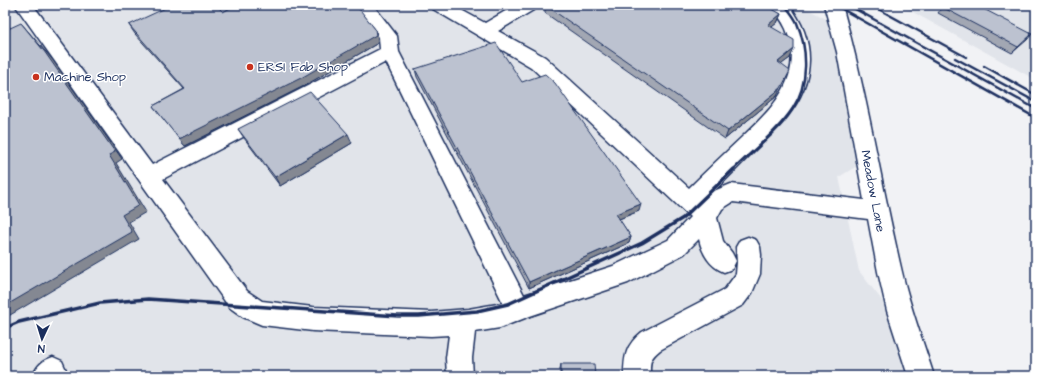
<svg xmlns="http://www.w3.org/2000/svg" width="1041" height="381" viewBox="0 0 1041 381" font-family="'Architects Daughter',sans-serif">
<style>
.built{fill:#e1e4ea}
.lines{fill:none;stroke-linecap:round;stroke-linejoin:round}
.minor-casing{stroke:#1b2f5e;stroke-width:3}
.minor{fill:#fff;fill-rule:evenodd}
.rail-far1{stroke:#1b2f5e;stroke-width:2.5}
.rail{stroke:#1b2f5e;stroke-width:3.5}
.wall{fill:#a2a7b3;stroke:#1b2f5e}
.shaded-wall{fill:#848892;stroke:#1b2f5e}
.building{fill:#bcc2d0;stroke:#1b2f5e}
.poi-dot{fill:#c8321e;stroke:#fff;stroke-width:1.5}
.labels{text-anchor:middle;dominant-baseline:central;stroke-width:3;stroke-linejoin:round;paint-order:stroke}
.poi-label{font-size:13px;fill:#1b2f5e;stroke:#fff;text-anchor:start}
.street-label{font-size:13px;fill:#1b2f5e;stroke:#fff}
</style>
<rect width="100%" height="100%" fill="#f1f2f5"/>
<filter id="ink" filterUnits="userSpaceOnUse"><feTurbulence type="fractalNoise" baseFrequency=".025" numOctaves="2"/><feDisplacementMap in="SourceGraphic" scale="8" xChannelSelector="R" yChannelSelector="G"/><feConvolveMatrix kernelMatrix="1 2 1 2 8 2 1 2 1" color-interpolation-filters="sRGB"/></filter>
<g filter="url(#ink)">
<!-- built -->
<path class="built" d="M5,5H800L830,21L852,119L860,164L839,177L859,271L888,308L911,376H5Z
M900,5H1036V80Z"/>
<g class="lines">
<!-- minor casing -->
<g class="minor-casing">
<path id="minor" d="M15,5H33L152,165L380,49L379,37L355,5H373L397,36L399,52L524,295L613,266L668,240L690,217L531,67L433,9L430,5H452L485,23L516,5H538L535,9L498,31L545,57L689,188C706,171 724,154 742,137C774,107 805,76 786,29C782,20 776,13 771,5H789C817,41 815,81 787,117C778,130 766,139 755,150C741,164 728,178 714,191L731,184L864,200L837,52L824,5H842C867,93 881,183 902,272C910,307 923,341 934,376H908L887,311L878,272L868,219L733,202L722,209L717,218L723,241L732,253L736,261L732,269L724,272C710,267 702,253 699,239L684,254L628,283L530,316L500,328L475,332L472,358L473,376H447L446,358L449,335L431,336L313,331L262,325L243,317L229,307ZM386,62L503,303L468,309L431,312L313,307L262,301L247,291L163,179Z
M748,237L756,240L760,247L761,255L760,274L752,293L743,305L660,350C649,359 650,362 650,376H624C624,356 626,345 642,332L725,289L736,274L737,262L736,247L740,240Z
M53,357L62,361L66,370L64,376H33C37,365 42,361 53,357Z"/>
</g>
<!-- minor -->
<use href="#minor" class="minor"/>
<!-- rail-far1 -->
<path class="rail-far1" d="M835,5L1036,118
M848,5L1036,109
M871,5L966,57
M955,58L1036,102
M984,66L1036,95
M733,170C753,150 778,131 793,108C809,84 808,49 797,23C794,16 789,11 785,5"/>
<!-- rail -->
<path class="rail" d="M5,328L19,322L100,303L148,299L398,316H419L477,311L508,304L642,243L683,218L734,169"/>
</g>
<!-- wall -->
<path class="wall" d="M236,5H356L357,7L375,29L378,38V43L304,86L185,146L153,106L184,89L135,34L129,25L223,12Z
M545,5L712,7L773,5L771,9L781,14L777,23L771,27L790,58L781,64L777,96L725,139L545,13Z
M942,7L1032,34L1012,53L938,13Z
M415,69L522,82L639,211L619,219L631,237L629,243L529,288L417,77Z
M238,129L352,143L280,186L244,138Z
M561,364L595,376H560V369Z"/>
<!-- shaded-wall -->
<path class="shaded-wall" d="M37,5H49L40,9Z
M769,5H773L771,9L767,6Z
M781,14L777,23L764,33L768,25Z
M5,21L16,37L8,29L5,24Z
M21,23L52,59L122,159L116,163L146,212L129,222L139,239L5,318V306L122,215Z
M375,29L378,38V43L304,86L185,146L179,139Z
M1032,34L1027,40L1012,53L1018,47Z
M794,49L790,58L774,70L778,62Z
M781,88L777,96L725,139L728,131Z
M348,134L352,143L280,186L275,177Z
M641,204L639,211L614,221L616,214Z
M631,237L629,243L529,288V282Z"/>
<!-- building -->
<path class="building" d="M172,5H216L223,12L236,5H354L361,11L375,29L376,35L301,78L179,139L153,106L185,89L129,25Z
M545,5H709L712,7L715,5H769L767,6L781,14L768,25L794,40V49L778,62L790,71L781,88L728,131Z
M945,5H976L1032,34L1018,47L942,7Z
M21,23L44,51L115,152L109,155L139,205L122,215L132,232L5,306V24L8,29Z
M496,43L522,82L545,74L555,83L641,204L616,214L631,237L529,282L415,69Z
M310,92L348,134L275,177L238,129Z
M561,364H594L595,376H561Z"/>
</g>
<!-- markers -->
<g class="poi-dot">
<circle cx="250" cy="67" r="4"/>
<circle cx="36" cy="77" r="4"/>
</g>
<g class="labels">
<!-- poi labels -->
<g class="poi-label">
<text x="258" y="67">ERSI Fab Shop</text>
<text x="44" y="77">Machine Shop</text>
</g>
<!-- street labels -->
<g class="street-label">
<text transform="translate(873 191) rotate(79)">Meadow Lane</text>
</g>
</g>
<!-- margin -->
<rect width="1041" height="381" fill="none" stroke="#fff" stroke-width="20"/>
<rect x="10" y="10" width="1021" height="361" fill="none" stroke="#1b2f5e" stroke-width="1.5" filter="url(#ink)"/>
<!-- north arrow -->
<g transform="translate(42 339) rotate(184)" stroke="#ffffff" stroke-width="3" paint-order="stroke">
<path d="M0-3L7 15L0 10L-7 15Z" fill="#1b2f5e"/>
<text y="-6" font-size="11" font-weight="bold" text-anchor="middle" fill="#1b2f5e">N</text>
</g>
</svg>
